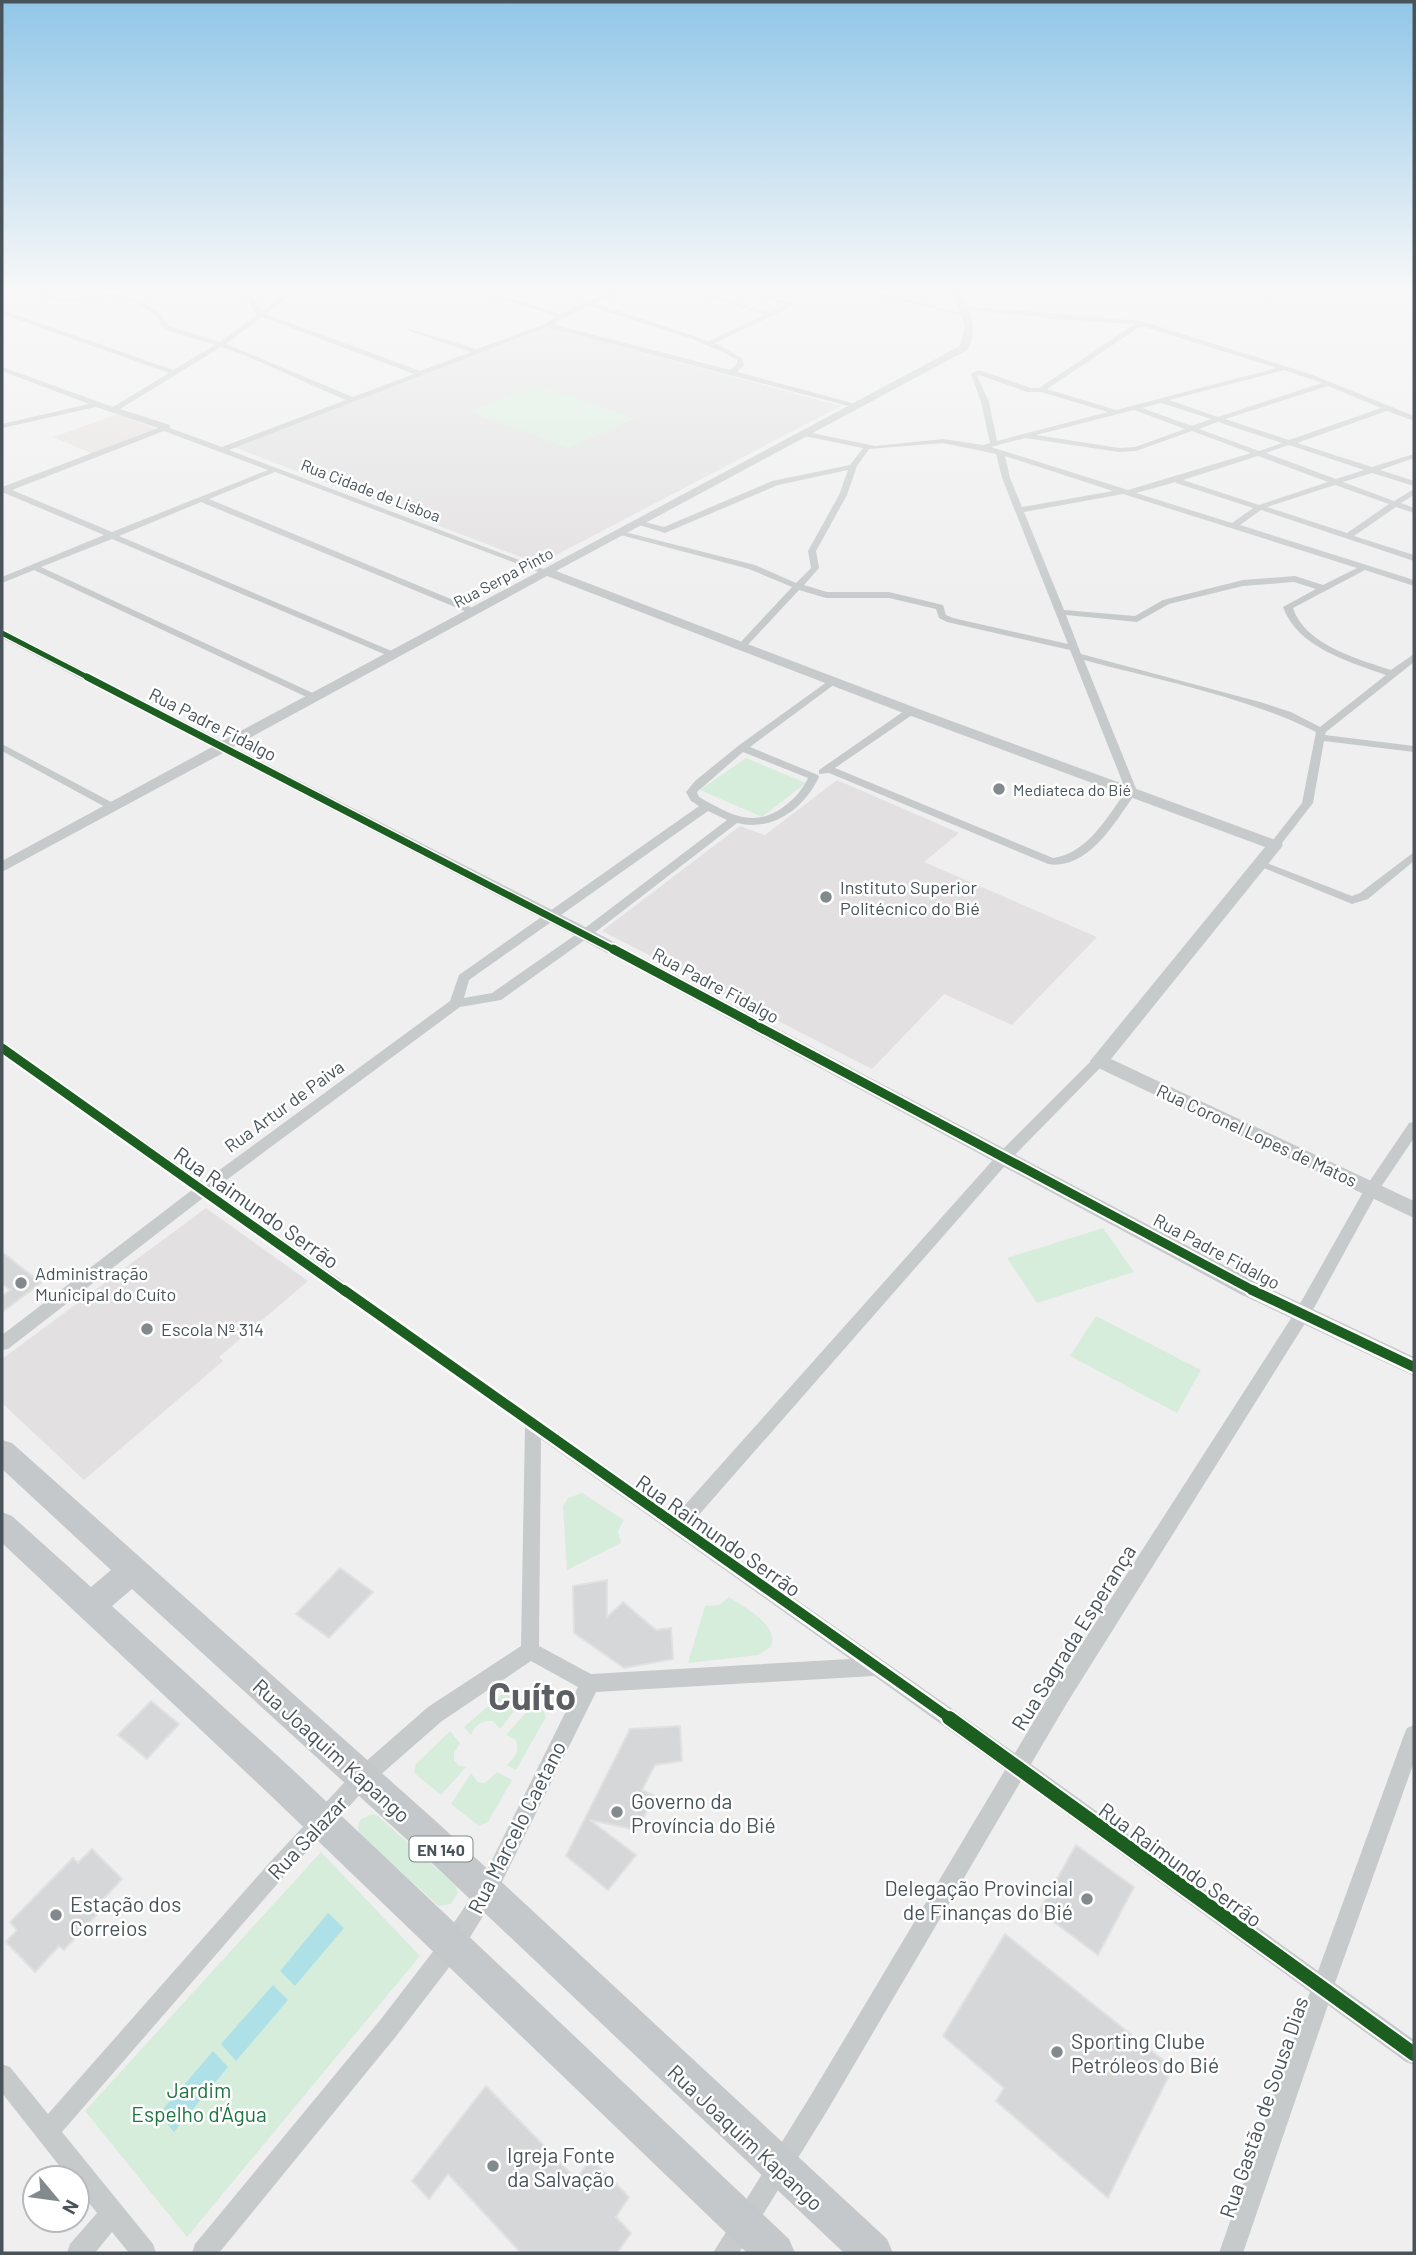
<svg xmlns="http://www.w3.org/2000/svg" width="1416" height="2255" viewBox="0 0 1416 2255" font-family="Barlow,sans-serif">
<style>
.commercial{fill:#e5e1dd}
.education{fill:#e2e0e1}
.green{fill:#d6eddc}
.water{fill:#aee1e7}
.building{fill:#d6d7d8;stroke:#e1e1e2;stroke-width:2}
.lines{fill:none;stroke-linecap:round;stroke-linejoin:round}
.minor{fill:#c7cacb;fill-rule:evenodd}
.tertiary{fill:#c7cacb;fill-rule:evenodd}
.primary{fill:#c5c8ca;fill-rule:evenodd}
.cycleway-far4-casing{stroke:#fff;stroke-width:8}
.cycleway-far3-casing{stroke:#fff;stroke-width:10}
.cycleway-far2-casing{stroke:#fff;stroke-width:13}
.cycleway-far1-casing{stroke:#fff;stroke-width:15}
.cycleway-casing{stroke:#fff;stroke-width:18}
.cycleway-far4{stroke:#1b5e20;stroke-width:5}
.cycleway-far3{stroke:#1b5e20;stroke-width:7}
.cycleway-far2{stroke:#1b5e20;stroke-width:9}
.cycleway-far1{stroke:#1b5e20;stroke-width:10}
.cycleway{stroke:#1b5e20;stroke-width:14}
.poi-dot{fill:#838a8e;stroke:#fff;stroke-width:2.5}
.labels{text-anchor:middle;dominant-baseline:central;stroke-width:5;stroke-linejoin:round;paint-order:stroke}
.far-street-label{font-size:16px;fill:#48535a;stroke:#fff}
.far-poi-label{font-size:16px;fill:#48535a;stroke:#fff;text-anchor:start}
.shield{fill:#fff;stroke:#7f878c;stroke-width:2}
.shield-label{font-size:16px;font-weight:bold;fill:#48535a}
.street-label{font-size:18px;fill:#48535a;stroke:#fff}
.poi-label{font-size:18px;fill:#48535a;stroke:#fff;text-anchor:start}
.near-street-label{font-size:21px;fill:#48535a;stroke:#fff}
.near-poi-label{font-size:21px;fill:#48535a;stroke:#fff;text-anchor:start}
.near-park-label{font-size:21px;fill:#1f7541;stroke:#fff}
.near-town-label{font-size:38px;font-weight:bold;fill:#5b5f63;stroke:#fff}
</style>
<rect width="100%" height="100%" fill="#f0efef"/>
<!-- commercial -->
<path class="commercial" d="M118,414L155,429L93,454L53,437Z"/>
<!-- education -->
<path class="education" d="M548,327L841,406L539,564L234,447Z
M837,780L959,833L924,862L1097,937L1012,1025L944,994L872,1069L602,931L740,826L765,835Z
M206,1208L308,1281L219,1357L223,1361L84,1480L2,1403V1359Z"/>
<!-- green -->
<path class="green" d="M535,385L635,418L569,448L469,412Z
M746,758L806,783L762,817L700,790Z
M1103,1228L1134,1272L1037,1303L1007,1258Z
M1096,1316L1201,1370L1177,1413L1070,1356Z
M582,1493L624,1520L618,1531L621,1543L567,1570L563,1506L568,1498Z
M729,1597C744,1608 780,1624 771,1647L758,1655L688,1663L705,1606L719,1605Z
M509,1688L519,1691L522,1701L500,1729L493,1721C482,1720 475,1725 471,1735L464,1727Z
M536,1707L543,1710L546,1717L516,1770L507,1765C515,1758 519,1751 516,1740L506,1735L529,1709Z
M450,1731L460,1743L454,1753V1760L459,1766L466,1767L441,1795L414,1773L416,1764Z
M497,1772L512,1780L488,1822L479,1826L451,1804L471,1773L478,1782L485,1783Z
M372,1814L378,1816L455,1885L458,1893L451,1904L439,1906L359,1834L358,1826L361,1819Z
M321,1852L420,1956L187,2237L85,2111Z"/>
<!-- water -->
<path class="water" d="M328,1913L344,1928L295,1986L280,1971Z
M273,1985L288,2000L236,2061L221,2044Z
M213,2051L228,2067L174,2132L159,2114Z"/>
<!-- building -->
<path class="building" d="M2,1252L41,1283L2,1312V1296L10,1290L2,1284Z
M340,1568L373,1592L329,1638L296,1614Z
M607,1580V1617L623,1602L656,1630L671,1628L673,1659L624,1668L574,1633L573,1586Z
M151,1701L179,1724L147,1759L118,1735Z
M680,1726L682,1761L655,1765L642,1790L655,1796L637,1830L590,1820L636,1855L608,1890L566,1856L630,1729Z
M1076,1845L1134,1887L1098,1955L1039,1911Z
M92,1849L122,1879L98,1905L102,1909L64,1950L59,1946L35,1972L6,1942L17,1930L10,1922L73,1858L78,1863Z
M1005,1934L1173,2068L1108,2198L996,2101L1004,2088L943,2036Z
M486,2086L576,2179L591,2159L629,2197L616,2217L631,2233L617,2253H521L448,2174L429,2199L412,2181Z"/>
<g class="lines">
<!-- minor -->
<path class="minor" d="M10,289H18L2,295V291Z
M35,289C46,288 54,298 65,299C100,302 113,281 150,307C158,312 164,317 169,326L220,342L257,315L241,289H247L262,311L292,289H299L266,314L420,371L471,352L409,331V329L477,349L545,324L556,316L470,289H478L561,314C583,301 615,289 641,289L595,303L709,341L764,315L687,289H695L769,313L786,305L766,298L768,295L795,305L715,343L742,358L744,365L737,372L863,406L856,408L547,327L229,450L551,572L544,574L275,472L209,499L475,609L477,611L472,614L201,502L119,536L394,652V656L391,657L112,539L41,567L317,695V699L313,700L34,570L2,583V577L104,535L2,492V487L158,428L96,407L2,428V424L89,404L2,371V367L113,407L169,373L2,314V310L173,370L215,345C206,342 167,332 163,327C160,325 160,321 157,318C149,310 136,301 124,298C90,289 68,317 35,289ZM589,306L690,338L727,354L737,360V364L730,370L552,324ZM262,317L414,374L353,397L226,344ZM221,347C264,361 304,383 346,400L222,447L170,428V425L120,409ZM164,431L268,470L112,532L12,490Z
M855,289H864L970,315L967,317Z
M962,306L1141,321L1310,374L1414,416V421L1387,411L1297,443L1372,467L1414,454V458L1380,470L1414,481V486L1372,473L1343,482L1394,501L1414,489V495L1401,503L1414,508V513L1396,507L1354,536L1414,555V561L1261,510L1240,525L1414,580V586L1365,570L1293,608C1305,645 1358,659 1391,670L1414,654V662L1326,732L1325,735L1414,746V752L1324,741L1313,803L1279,847H1271L1269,845L1302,803L1316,732C1244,696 1161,681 1084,660L1137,791C1117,819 1089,871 1048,864L829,773L819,774V770L907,709H915V713L835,768L1053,858C1087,854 1108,816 1126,791L1070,650L947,622L939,618L936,609L889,598H826L799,590L744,649H738V645L792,587L749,569L613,533L617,530L755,565L796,583L811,568L808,551L839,495L848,470L778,485L665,533L633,523L637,520L664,527L772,481L850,465L863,448L804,436V432H807L875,446L943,439L983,445L990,443L981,402L971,374L979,370L1031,388H1039L1135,324L1055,319L964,309ZM1141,326L1277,368L1116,410L1047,389ZM1284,370L1322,383L1218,417L1169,400ZM979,375L1027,392H1041L1108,412L997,441L989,402L977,376ZM1328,386L1381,408L1289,440L1225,419ZM1161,403L1211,419L1192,426L1142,408ZM1134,410L1185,429L1135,447L1119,448L1036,435ZM1218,422L1282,443L1259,451L1199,429ZM1192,431L1251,453L1128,490L991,447L1025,438L1119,452L1136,451ZM943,443L996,454L1002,478L1068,644L953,618L946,615L943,605L889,592H827L804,585L819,568L816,551L847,495L857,466L869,449ZM1289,445L1364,470L1336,479L1266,453ZM1005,456L1113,491L1022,507L1010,478ZM1258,456L1328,482L1259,505L1183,480ZM1176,482V483L1253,508L1232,523L1136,493ZM1335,485L1389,504L1347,533L1267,507ZM1123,494L1357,568L1323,585L1295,576L1243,580L1163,600L1135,616L1064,610L1024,512ZM1294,582L1316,589L1283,607C1297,647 1349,662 1386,675L1320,727L1291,712L1260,702L1081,654L1066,615L1137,622L1169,604L1243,586Z
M831,679L839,681L750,747L818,775L819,777C804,809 772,832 737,823L589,937L501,1000L460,1007L213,1190L676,1515L1000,1152L1094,1058H1104L1106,1061L1104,1064L1010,1160L690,1525L1015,1753L1053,1689L1297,1309L1367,1185L1409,1123L1414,1122V1138L1377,1193L1309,1317L1067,1703L1031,1764L1318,1971L1404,1735L1407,1728L1414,1725V1762L1335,1983L1414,2040V2065L1406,2062L1328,2005L1243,2253H1219L1310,1992L1021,1781L827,2111L739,2253H713L811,2095L1005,1770L874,1676L596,1692L494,1898L461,1952L397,2035L219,2253H192L195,2244L381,2019L445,1936L480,1884L578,1687L531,1661L442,1721L370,1784L285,1875L62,2132L153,2244L156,2253H129L112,2232L95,2253H67L70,2244L97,2213L77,2188V2178H69L2,2093V2064L10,2067L48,2114L271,1861L356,1770L428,1707L521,1646L525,1427L203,1198L8,1349L2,1350V1335L192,1190L2,1054V1044L7,1045L203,1182L450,1001L459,975L699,806L691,801L686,792L695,781L738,746ZM743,752L808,778C802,791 793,800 782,808C752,829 728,813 699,797L697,792ZM708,811L727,820L581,931L492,993L464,998L469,980ZM541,1439L850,1659L591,1674L539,1646Z
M2,744L115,804L117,806L111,809L107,808L2,751Z
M1414,852V861L1368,899L1352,904L1254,864L1260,861L1264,862L1352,896L1360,893Z"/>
<!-- tertiary -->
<path class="tertiary" d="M951,289H959C969,309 980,329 967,350L556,571L916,708L1281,842L1283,845L1281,848L1111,1059L1414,1201V1218L1092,1065L1090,1061L1265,847L906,714L547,576L233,747L591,930L1256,1282L1414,1357V1376L1240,1294L579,938L223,753L2,872V861L212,747L2,638V629L222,741L960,346L965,326Z"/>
<!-- primary -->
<path class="primary" d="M2,1440L12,1443L439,1824L887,2239L893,2253H844L415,1847L132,1589L112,1606L292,1769L789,2239L795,2253H747L268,1793L2,1543V1512L12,1516L91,1587L111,1570L2,1469Z"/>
<!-- cycleway-far4 casing -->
<g class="cycleway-far4-casing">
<path id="cycleway-far4" d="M2,633L91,679"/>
</g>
<!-- cycleway-far3 casing -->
<g class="cycleway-far3-casing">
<path id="cycleway-far3" d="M87,677L616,951"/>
</g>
<!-- cycleway-far2 casing -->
<g class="cycleway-far2-casing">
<path id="cycleway-far2" d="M613,949L1256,1292
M2,1048L346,1292"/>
</g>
<!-- cycleway-far1 casing -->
<g class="cycleway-far1-casing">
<path id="cycleway-far1" d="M344,1290L951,1719
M1252,1290L1414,1367"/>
</g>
<!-- cycleway casing -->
<g class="cycleway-casing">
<path id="cycleway" d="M949,1718L1414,2054"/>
</g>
<!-- cycleway-far4 -->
<use href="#cycleway-far4" class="cycleway-far4"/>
<!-- cycleway-far3 -->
<use href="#cycleway-far3" class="cycleway-far3"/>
<!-- cycleway-far2 -->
<use href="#cycleway-far2" class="cycleway-far2"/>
<!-- cycleway-far1 -->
<use href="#cycleway-far1" class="cycleway-far1"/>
<!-- cycleway -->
<use href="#cycleway" class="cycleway"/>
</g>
<!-- sky -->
<linearGradient id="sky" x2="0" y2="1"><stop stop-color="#91c6e8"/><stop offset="0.48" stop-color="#f8f8f8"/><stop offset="1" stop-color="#f8f8f8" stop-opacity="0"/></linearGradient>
<rect width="1416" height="604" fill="url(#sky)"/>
<!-- markers -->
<g class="poi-dot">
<circle cx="999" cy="789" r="7"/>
<circle cx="826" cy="897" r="7"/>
<circle cx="21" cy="1283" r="7"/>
<circle cx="147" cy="1329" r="7"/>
<circle cx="617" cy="1812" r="7"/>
<circle cx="1087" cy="1899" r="7"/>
<circle cx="56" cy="1915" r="7"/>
<circle cx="1057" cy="2052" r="7"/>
<circle cx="493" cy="2166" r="7"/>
</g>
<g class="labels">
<!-- far-street labels -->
<g class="far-street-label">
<text transform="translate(371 490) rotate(21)">Rua Cidade de Lisboa</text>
<text transform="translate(503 577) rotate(-28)">Rua Serpa Pinto</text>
</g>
<!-- far-poi labels -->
<g class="far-poi-label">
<text x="1013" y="789">Mediateca do Bié</text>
</g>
<!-- shield labels -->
<rect class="shield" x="409.5" y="1836.5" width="63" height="25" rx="5"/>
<g class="shield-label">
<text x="441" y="1849">EN 140</text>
</g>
<!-- street labels -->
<g class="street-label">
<text transform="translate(213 724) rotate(27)">Rua Padre Fidalgo</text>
<text transform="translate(716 985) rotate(28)">Rua Padre Fidalgo</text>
<text transform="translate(284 1106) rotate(-36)">Rua Artur de Paiva</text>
<text transform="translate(1257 1135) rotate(25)">Rua Coronel Lopes de Matos</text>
<text transform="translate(1217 1251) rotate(28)">Rua Padre Fidalgo</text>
</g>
<!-- poi labels -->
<g class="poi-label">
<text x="840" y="887">Instituto Superior<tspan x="840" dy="21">Politécnico do Bié</tspan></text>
<text x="35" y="1273">Administração<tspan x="35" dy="21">Municipal do Cuíto</tspan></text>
<text x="161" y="1329">Escola Nº 314</text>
</g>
<!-- near-street labels -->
<g class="near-street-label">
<text transform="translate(257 1207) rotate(35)">Rua Raimundo Serrão</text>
<text transform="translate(719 1535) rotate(35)">Rua Raimundo Serrão</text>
<text transform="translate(1073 1637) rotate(-58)">Rua Sagrada Esperança</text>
<text transform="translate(332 1750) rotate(42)">Rua Joaquim Kapango</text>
<text transform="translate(516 1827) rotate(-63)">Rua Marcelo Caetano</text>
<text transform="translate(307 1837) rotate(-47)">Rua Salazar</text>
<text transform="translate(1181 1864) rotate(36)">Rua Raimundo Serrão</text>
<text transform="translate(1263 2107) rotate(-71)">Rua Gastão de Sousa Dias</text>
<text transform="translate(746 2137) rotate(43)">Rua Joaquim Kapango</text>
</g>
<!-- near-poi labels -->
<g class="near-poi-label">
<text x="631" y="1800">Governo da<tspan x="631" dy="24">Província do Bié</tspan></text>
<text x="1073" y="1887" text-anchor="end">Delegação Provincial<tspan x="1073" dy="24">de Finanças do Bié</tspan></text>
<text x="70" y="1903">Estação dos<tspan x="70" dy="24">Correios</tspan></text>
<text x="1071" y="2040">Sporting Clube<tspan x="1071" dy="24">Petróleos do Bié</tspan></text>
<text x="507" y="2154">Igreja Fonte<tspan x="507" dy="24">da Salvação</tspan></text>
</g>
<!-- near-park labels -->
<g class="near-park-label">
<text x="199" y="2089">Jardim<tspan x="199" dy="24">Espelho d'Água</tspan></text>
</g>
<!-- near-town labels -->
<g class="near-town-label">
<text x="532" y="1695">Cuíto</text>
</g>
</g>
<!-- border -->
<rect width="1416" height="2255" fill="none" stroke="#48535a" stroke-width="7"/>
<!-- north arrow -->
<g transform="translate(56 2199) rotate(119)"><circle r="33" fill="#ffffff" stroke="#b6babd" stroke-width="2"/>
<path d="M0-5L12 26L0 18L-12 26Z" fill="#838a8e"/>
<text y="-10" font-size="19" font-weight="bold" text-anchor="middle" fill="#48535a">N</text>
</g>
</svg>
